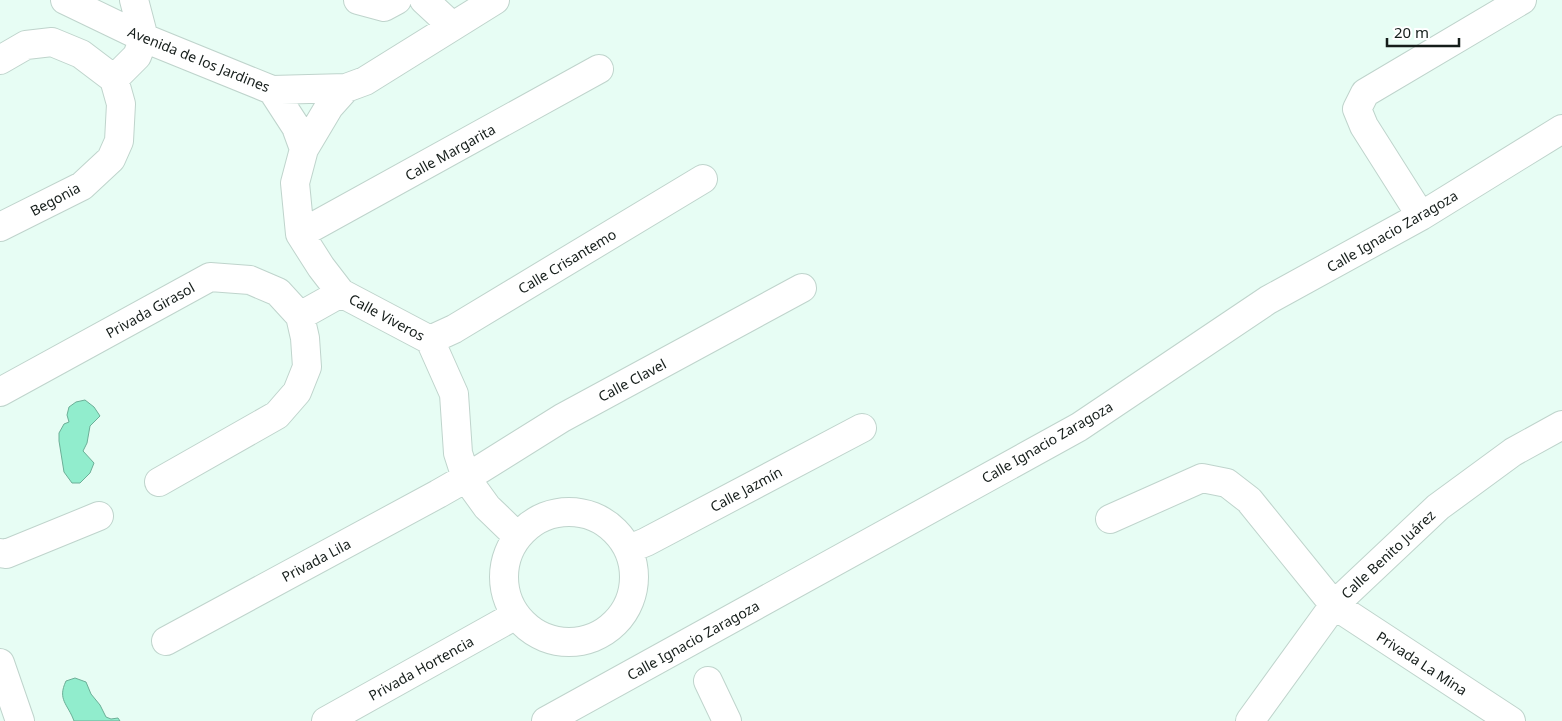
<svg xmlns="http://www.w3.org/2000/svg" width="1562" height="721" viewBox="0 0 1562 721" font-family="'Noto Sans',sans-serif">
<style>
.water{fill:#91edcd;stroke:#6caf97}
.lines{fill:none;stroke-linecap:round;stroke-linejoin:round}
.minor-casing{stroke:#bfd4cc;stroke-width:30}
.minor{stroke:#fff;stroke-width:28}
.labels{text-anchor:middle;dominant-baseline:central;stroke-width:4.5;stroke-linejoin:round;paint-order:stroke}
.street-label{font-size:14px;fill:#151d1a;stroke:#fff}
</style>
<rect width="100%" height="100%" fill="#e7fdf4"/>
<!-- water -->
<path class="water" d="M85,400L94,407L100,416L90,426L87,443L83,451L94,463L90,473L80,483H72L64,472L59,441V433L64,424L69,422L67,415L69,407L76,402Z
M75,678L86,682L91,694L100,705L106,717L111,719L118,718L120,721H74C68,704 57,700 66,681Z"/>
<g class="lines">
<!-- minor casing -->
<g class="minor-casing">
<path id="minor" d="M65,0L144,38L272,90L346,88L365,81L495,0
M358,0L384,7L397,0
M424,0L452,26
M0,60L26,45L52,42L81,54L114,79
M114,79L137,56L144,38L134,0
M346,88L329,107L304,149L295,183L300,234L321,267L341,293L430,340L454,394L458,453L466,478L487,507L517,536
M272,90L296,127L304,149
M1421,216L1364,126L1357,109L1365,93L1522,0
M0,227L82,186L111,159L119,141L121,104L114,79
M300,234L599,69
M300,316L341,293
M430,340L454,329L703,179
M0,392L210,277L250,280L278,292L300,316L305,338L307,367L297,392L277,415L159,482
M504 577a65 65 0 1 1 130 0a65 65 0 1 1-130 0Z
M1110,519L1202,478L1227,483L1249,500L1334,605L1511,721
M629,549L646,542L862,428
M0,553L6,554L99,516
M166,641L438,494L466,478L562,418L802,288
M0,663L20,721
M708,681L727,721
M326,721L516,615
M546,721L1079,427L1268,300L1421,216L1562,129
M1250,721L1334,605L1438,507L1513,452L1562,425"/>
</g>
<!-- minor -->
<use href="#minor" class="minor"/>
</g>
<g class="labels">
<!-- street labels -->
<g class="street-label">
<text transform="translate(199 59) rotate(22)">Avenida de los Jardines</text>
<text transform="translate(450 152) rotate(-29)">Calle Margarita</text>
<text transform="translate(55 199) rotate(-28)">Begonia</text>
<text transform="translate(1392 231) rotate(-30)">Calle Ignacio Zaragoza</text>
<text transform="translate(567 261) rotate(-31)">Calle Crisantemo</text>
<text transform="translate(150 310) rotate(-29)">Privada Girasol</text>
<text transform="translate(387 317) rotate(28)">Calle Viveros</text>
<text transform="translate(632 380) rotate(-28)">Calle Clavel</text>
<text transform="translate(1047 442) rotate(-30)">Calle Ignacio Zaragoza</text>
<text transform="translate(746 489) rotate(-28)">Calle Jazmín</text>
<text transform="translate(1388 554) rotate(-43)">Calle Benito Juárez</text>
<text transform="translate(316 560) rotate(-28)">Privada Lila</text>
<text transform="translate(693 640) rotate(-29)">Calle Ignacio Zaragoza</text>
<text transform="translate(1422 663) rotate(33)">Privada La Mina</text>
<text transform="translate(421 668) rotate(-29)">Privada Hortencia</text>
</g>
</g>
<!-- scale -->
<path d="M1387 38v8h72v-8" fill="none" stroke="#151d1a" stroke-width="2.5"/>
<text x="1394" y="38" font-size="15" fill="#151d1a" stroke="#ffffff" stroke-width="4" paint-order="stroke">20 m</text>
</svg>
